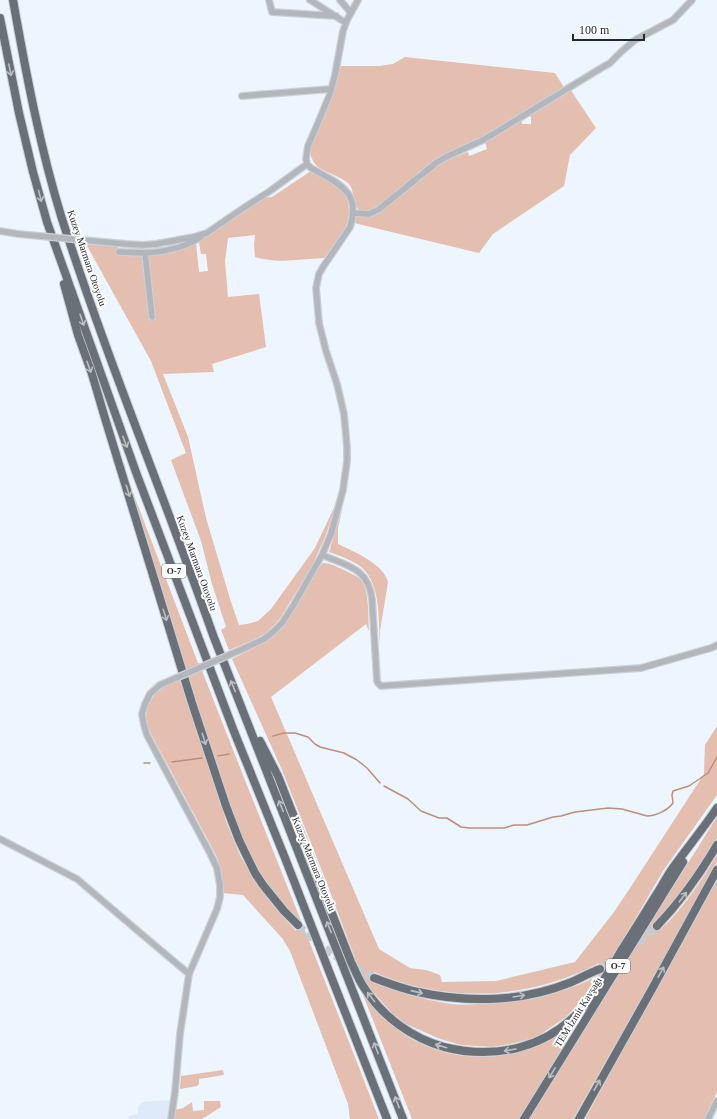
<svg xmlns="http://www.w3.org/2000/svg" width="717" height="1119" viewBox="0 0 717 1119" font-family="Georgia,serif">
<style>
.built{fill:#deeaf9}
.green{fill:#e4beaf;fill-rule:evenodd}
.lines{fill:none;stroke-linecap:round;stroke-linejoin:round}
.stream{stroke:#bc8f7b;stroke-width:1.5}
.highway-tunnel{stroke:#c5ccd4;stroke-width:8;stroke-dasharray:8 4;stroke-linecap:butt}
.minor-casing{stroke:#c9d0d8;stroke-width:8}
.highway-casing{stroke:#c9d0d8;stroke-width:10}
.minor{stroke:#b3b6ba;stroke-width:5.5}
.highway{stroke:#6a7078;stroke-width:8}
.minor-bridge-casing{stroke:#c9d0d8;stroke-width:8;stroke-linecap:butt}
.minor-bridge{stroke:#b3b6ba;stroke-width:5.5}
.oneway{stroke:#bcbfc2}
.labels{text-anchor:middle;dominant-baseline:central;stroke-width:4;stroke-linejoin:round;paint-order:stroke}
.shield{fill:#fff;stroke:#66686b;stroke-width:1}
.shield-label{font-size:9px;font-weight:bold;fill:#25282b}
.street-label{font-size:10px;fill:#25282b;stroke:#fff}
</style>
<rect width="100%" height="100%" fill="#edf5fe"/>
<!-- built -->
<path class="built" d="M171,1100L167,1119H129L128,1116L137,1114L138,1112V1106L143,1102Z"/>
<!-- green -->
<path class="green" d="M405,57L555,73L565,89C536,106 506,125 476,141C460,149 444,154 430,165C415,175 383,211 366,212C351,212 356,192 349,184C346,181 342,179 338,177C323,169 312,169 310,150L333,93L339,66H379L393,64Z
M570,89L596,128L570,155L564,186L493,234L479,253L354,223L357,216H372L377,213L392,203L429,172L443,162L468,152L469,156L487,149L485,142L520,120H522V124H531V117L528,116Z
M311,171C321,176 336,183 343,191C345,194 346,197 347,200C355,223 337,241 324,258C300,259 278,264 255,257L254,245L255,235L228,238L225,261L228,297L259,294L266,347L212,364L214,372L163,374L188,437L206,518L231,602L239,625L247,624L258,621L271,609L315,548L338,499L325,537L312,566L279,620L266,633L253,640L229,650L221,630L226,627L212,584L201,541L171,460L186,453L151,361L86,244L118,247L117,254L143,256L151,319H154L147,256L172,253L196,243L199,272L208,271L206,254H201L199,242L222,225L263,198L272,197Z
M122,463H124L126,468L124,469L198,663H199C258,815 320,966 379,1119H350L348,1104L290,951L282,938L243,895L222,893C223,879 221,867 216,855L150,732C149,729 148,726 147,723C143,709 153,693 165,686C170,684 175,682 180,680L227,824L240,855L254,880L276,909L296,931L299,921C283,904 268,886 255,865C247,851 241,836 235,821L170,621Z
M343,506L338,528V544C354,552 383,563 388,582L380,631V644C378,618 382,580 357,564C349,559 338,555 329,552Z
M323,563C331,563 337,567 344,570C349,573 356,575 360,579C370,589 368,618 369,631L366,624L271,697L379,949L410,968L426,970L440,975L442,982L496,981L575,962L614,912L632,885L704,774L705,745L717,726V795L663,871L617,950L591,990L566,1017L541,1034L530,1039L510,1044L492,1047L461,1045L440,1039L406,1024L393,1014L383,1003L372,991L364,979L357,964L328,886L282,770L232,659C251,649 272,641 286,623L320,566ZM599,963V975C564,995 518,1003 478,1004C469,1005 460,1005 451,1004C424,1000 399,992 374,983V972C446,1004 529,1000 599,963Z
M717,817V838L710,849L684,888L654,923L661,929C683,909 701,881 717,855V862L645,992L573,1119H529L607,991Z
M717,880V1092L704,1119H585Z
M363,995C377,1012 392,1027 410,1038C449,1061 500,1063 541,1044C549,1040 557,1036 565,1030C570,1026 575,1020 581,1017L519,1119H412Z
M223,1070L224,1075L199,1079V1084L197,1086L180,1089L181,1076Z
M204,1101H220L221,1107L202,1119H174L175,1110L183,1108L192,1102L193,1111L204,1110Z"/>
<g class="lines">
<!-- stream -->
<path class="stream" d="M273,736L284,733H295L308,737L315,744L320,747L344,753L357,760L367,768L380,783
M218,756L229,754
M172,762L202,758
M144,763H150
M384,786L408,799L421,811L439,818H447L461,827L469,828H504L514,825H527L553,817L561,816L575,812L608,808L622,809L647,816C656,816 668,810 673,803L672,795L673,791L689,786L708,773L717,757"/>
<!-- highway-tunnel -->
<path class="highway-tunnel" d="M298,925C321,948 345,963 374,978
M629,950L644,938L657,926
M600,969L611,963L618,958"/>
<!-- minor casing -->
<g class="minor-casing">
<path id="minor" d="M269,0L272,12L336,16
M310,0L346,23
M340,0L351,13
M242,96L331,89
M353,213L369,214L378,210L436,163L446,157L485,139L598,70L610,63L622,51L635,40L673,20L692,0
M0,231L18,234
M93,241L126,244L143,245L156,244L194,237L207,233L239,211L270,191L307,164
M119,252L145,253
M152,317L145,253C165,252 184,248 201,237
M322,555C348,566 368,568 372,599L377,681L378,683L381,686L641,668L711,648L717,645
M245,648L264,639L273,632L282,623L293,606L322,555L331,534L343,490L347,461V447L344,414L337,384L326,351L319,323L316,288L319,274L323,267L350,227C362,191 337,183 311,168L307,164L306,159L308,146L318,123L330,94L335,75L343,31L347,20L358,0
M160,685L150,694L145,704L142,714L144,725L147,735L166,771L210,853L217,868L220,885V897L217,909L189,974L180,1034L175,1092L171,1119
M0,839L77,879L138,931L189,974
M708,1119L717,1101"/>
</g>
<!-- highway casing -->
<g class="highway-casing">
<path id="highway" d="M13,0C26,73 40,148 62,219C107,359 164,496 213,635L403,1119
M0,18L19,113L33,172L47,222L89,340L137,475L233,729L285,858L334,984L387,1119
M64,284L78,335L92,374L104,415L192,703L226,806L239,840L255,873L263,885L284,911L298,925
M260,741L278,776L351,962C356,972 359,981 365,989C383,1017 412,1038 444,1047C496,1060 549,1048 584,1006C599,989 610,970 621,951C634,931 646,911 658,892C663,884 667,876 672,869C687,848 703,829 717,808
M657,926C681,901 700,874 717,845
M374,978C388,983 403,989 418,992C467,1003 522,1002 569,983C579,979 589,973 600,969
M524,1119L683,862
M579,1119L652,989L717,870"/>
</g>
<!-- minor -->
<use href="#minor" class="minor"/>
<!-- highway -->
<use href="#highway" class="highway"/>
<!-- minor-bridge casing -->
<g class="minor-bridge-casing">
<path id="minor-bridge" d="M18,234L93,241
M160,685L245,648"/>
</g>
<!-- minor-bridge -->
<use href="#minor-bridge" class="minor-bridge"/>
</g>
<!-- one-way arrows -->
<defs><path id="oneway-shaft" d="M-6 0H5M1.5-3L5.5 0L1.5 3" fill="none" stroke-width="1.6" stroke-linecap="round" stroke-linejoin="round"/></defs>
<g class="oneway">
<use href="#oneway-shaft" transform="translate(10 70) rotate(79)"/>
<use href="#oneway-shaft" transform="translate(40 196) rotate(75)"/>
<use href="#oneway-shaft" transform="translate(82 320) rotate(71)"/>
<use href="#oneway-shaft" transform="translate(89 367) rotate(70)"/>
<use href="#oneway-shaft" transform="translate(125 442) rotate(70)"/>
<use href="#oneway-shaft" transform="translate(128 491) rotate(73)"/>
<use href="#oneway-shaft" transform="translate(165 615) rotate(73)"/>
<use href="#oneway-shaft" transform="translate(233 686) rotate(-112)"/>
<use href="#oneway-shaft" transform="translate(204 739) rotate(73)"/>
<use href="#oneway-shaft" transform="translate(281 806) rotate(-112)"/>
<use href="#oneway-shaft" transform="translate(683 897) rotate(-53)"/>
<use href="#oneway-shaft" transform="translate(329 927) rotate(-112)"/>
<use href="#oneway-shaft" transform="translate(661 972) rotate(-61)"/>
<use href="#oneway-shaft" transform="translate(417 992) rotate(13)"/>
<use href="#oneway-shaft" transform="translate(519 996) rotate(-9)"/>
<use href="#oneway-shaft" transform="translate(371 997) rotate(-128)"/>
<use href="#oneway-shaft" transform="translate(441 1046) rotate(-164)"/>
<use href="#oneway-shaft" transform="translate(376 1048) rotate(-111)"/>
<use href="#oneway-shaft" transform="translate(510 1050) rotate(170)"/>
<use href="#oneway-shaft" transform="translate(552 1073) rotate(122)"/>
<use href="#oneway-shaft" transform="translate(597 1085) rotate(-61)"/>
<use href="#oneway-shaft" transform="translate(397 1102) rotate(-111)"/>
</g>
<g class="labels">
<!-- shield labels -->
<g class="shield">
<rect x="162" y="564" width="24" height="14" rx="3"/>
<rect x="606" y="959" width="24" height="14" rx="3"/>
</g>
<g class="shield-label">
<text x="174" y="571">O-7</text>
<text x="618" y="966">O-7</text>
</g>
<!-- street labels -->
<g class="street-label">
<text transform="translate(87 258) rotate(71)">Kuzey Marmara Otoyolu</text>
<text transform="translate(197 563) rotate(70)">Kuzey Marmara Otoyolu</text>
<text transform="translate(314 864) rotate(68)">Kuzey Marmara Otoyolu</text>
<text transform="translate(578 1012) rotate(-58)">TEM İzmit Kavşağı</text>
</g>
</g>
<!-- scale -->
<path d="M573 34v6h71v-6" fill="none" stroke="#25282b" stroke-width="2"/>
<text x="579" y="34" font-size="12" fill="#25282b" stroke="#ffffff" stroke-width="3" paint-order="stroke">100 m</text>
</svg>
